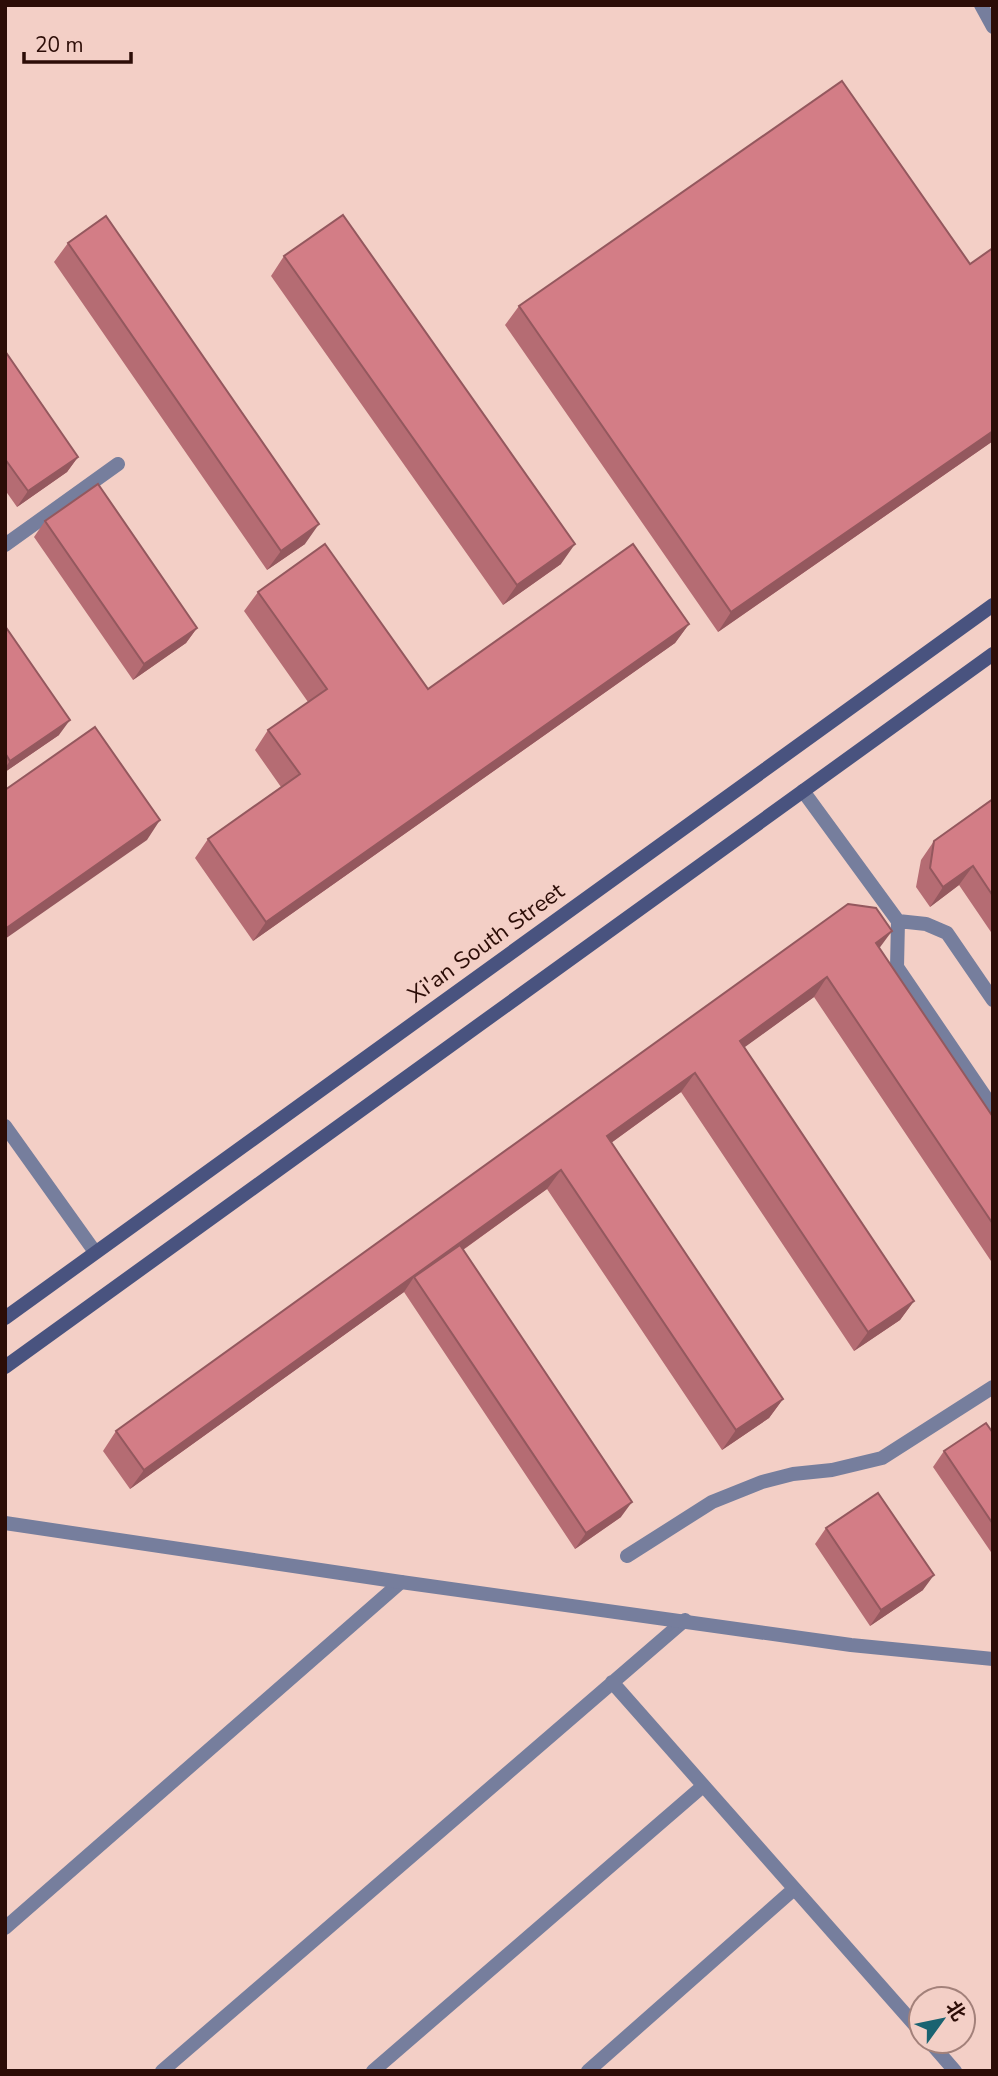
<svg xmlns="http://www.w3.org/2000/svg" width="998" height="2076" viewBox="0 0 998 2076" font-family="'Nunito Sans','Noto Sans SC',sans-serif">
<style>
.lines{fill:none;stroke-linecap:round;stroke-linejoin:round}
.service{stroke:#767e9d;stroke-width:14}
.minor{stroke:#767e9d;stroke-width:14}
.secondary{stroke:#49537f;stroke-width:14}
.wall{fill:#b56c73}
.shaded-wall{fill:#94585e}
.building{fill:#d37d86;stroke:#94585e;stroke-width:2}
.labels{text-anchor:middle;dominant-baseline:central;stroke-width:5;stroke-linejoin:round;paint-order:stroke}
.street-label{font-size:23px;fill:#2c0d07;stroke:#f3cfc6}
</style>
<rect width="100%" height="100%" fill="#f3cfc6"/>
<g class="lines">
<!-- service -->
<path class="service" d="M5,545L118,464
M803,791L898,921
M993,1000L947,933L926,924L898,921L897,967L993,1108
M627,1556L712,1502L762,1482L793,1474L832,1470L882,1458L993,1387
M612,1682L921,2032
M5,1928L401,1582
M929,2041L955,2071
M162,2071L685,1620
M373,2071L703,1786
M588,2071L794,1889"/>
<!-- minor -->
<path class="minor" d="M981,5L993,27
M5,1126L95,1252
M5,1523L401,1582L851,1645L993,1659"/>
<!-- secondary -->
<path class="secondary" d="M5,1318L993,605
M5,1367L993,654"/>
</g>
<!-- wall -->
<path class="wall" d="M68,243L305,544L267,570L54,262Z
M993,248V441L718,632L505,325L519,306L970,264Z
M284,256L561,564L503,605L271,276Z
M5,351L78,457L67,472L17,507L5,490Z
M45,521L197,628L186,643L133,680L34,537Z
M258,592L428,689L689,624L675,643L253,941L195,858L208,839L281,787L255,750L268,730L308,702L244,611Z
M5,626L59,735L5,772Z
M993,799V935L959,885L930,907L916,887L921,860L934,841Z
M848,904L880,949L993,1117V1264L814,997L744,1047L914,1301L900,1320L854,1351L681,1092L611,1143L783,1399L769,1418L722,1450L547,1189L463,1250L621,1517L575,1549L404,1292L130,1489L103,1451L116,1431Z
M993,1433V1555L933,1467L944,1451Z
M826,1528L923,1590L870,1626L815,1544Z"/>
<!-- shaded-wall -->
<path class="shaded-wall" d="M993,431V441L718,632L731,612Z
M78,457L67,472L17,507L28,491Z
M319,524L305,544L267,570L281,551Z
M575,544L561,564L503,605L517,585Z
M689,624L675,643L253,941L266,922Z
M197,628L186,643L133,680L144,664Z
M70,720L59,735L5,772V768L10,761Z
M160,820L147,840L5,939V929Z
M973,866L959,885L930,907L943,887Z
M892,931L878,950L876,943Z
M827,977L814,997L727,1060L740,1041Z
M695,1073L681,1092L593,1156L607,1136Z
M561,1170L547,1189L418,1282L414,1277L404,1292L130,1489L144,1470Z
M914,1301L900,1320L854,1351L868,1332Z
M783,1399L769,1418L722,1450L736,1430Z
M632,1502L621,1517L575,1549L586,1533Z
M934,1575L923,1590L870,1626L881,1610Z"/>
<!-- building -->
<path class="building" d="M842,81L970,264L993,248V431L731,612L519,306Z
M343,215L575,544L517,585L284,256Z
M106,216L319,524L281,551L68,243Z
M5,351L78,457L28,491L5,459Z
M98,484L197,628L144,664L45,521Z
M325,544L428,689L633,544L689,624L266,922L208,839L300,774L268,730L327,689L258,592Z
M5,626L70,720L10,761L5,753Z
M95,727L160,820L5,929V790Z
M993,799V896L973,866L943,887L930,868L934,841Z
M848,904L876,908L892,931L876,943L993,1117V1224L827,977L740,1041L914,1301L868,1332L695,1073L607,1136L783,1399L736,1430L561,1170L144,1470L116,1431Z
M460,1245L632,1502L586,1533L414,1277Z
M986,1423L993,1433V1524L944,1451Z
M878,1493L934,1575L881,1610L826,1528Z"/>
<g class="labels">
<!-- street labels -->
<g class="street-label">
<text transform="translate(486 943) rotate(-36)">Xi'an South Street</text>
</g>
</g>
<!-- border -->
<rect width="998" height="2076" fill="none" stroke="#2c0d07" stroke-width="14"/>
<!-- north arrow -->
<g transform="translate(942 2020) rotate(57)"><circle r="33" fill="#f3cfc6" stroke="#a3817a" stroke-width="2"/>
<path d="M0-5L12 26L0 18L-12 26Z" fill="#1a6371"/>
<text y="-10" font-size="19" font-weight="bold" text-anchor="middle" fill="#2c0d07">北</text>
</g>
<!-- scale -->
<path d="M24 52v10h107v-10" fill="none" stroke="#2c0d07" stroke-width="3.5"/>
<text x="35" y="52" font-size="21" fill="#2c0d07" stroke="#f3cfc6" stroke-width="5" paint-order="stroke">20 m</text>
</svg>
